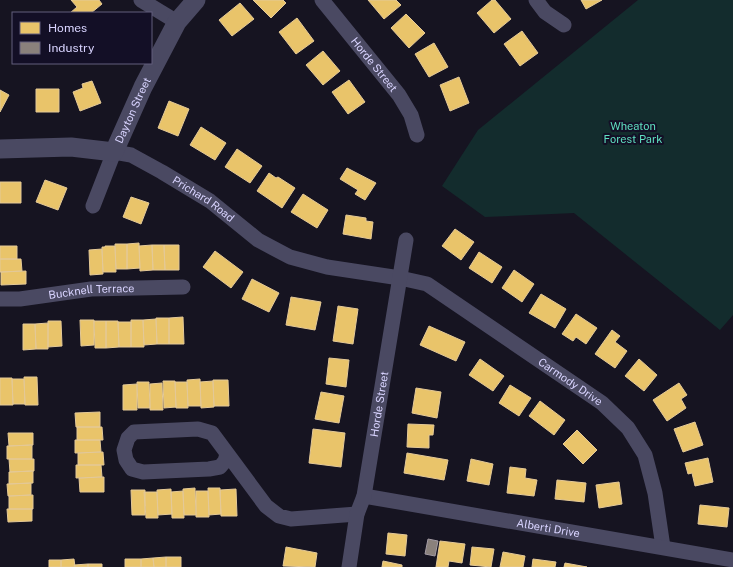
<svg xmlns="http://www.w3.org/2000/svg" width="733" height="567" viewBox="0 0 733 567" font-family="'Public Sans',sans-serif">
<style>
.green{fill:#132c2d}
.homes{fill:#e9c46a;stroke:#e4c997}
.industry{fill:#8a817c;stroke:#a29aa3}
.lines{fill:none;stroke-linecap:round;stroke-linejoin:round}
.minor{stroke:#4a4962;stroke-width:15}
.tertiary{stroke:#4a4962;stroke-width:19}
.labels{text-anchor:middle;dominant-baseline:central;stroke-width:4;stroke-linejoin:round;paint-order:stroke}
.street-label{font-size:11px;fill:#d9d4ff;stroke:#130f26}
.park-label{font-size:11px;fill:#5fe0c0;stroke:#130f26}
</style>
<rect width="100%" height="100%" fill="#161421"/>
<!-- green -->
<path class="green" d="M638,0H733V315L720,330L574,213L485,217L442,186L478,130Z"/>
<!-- homes -->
<path class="homes" d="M71,0H99L102,4L91,13H70L77,7Z
M253,0H283L286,3L271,18Z
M368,0H396L401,5L384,19Z
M492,0H495L511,19L494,33L477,13Z
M581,0H602L586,9Z
M240,3L254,19L232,36L219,20Z
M406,14L425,33L409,48L391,28Z
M297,18L314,41L296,54L279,32Z
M522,31L538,53L520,66L504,44Z
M434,43L448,67L429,77L415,54Z
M323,51L340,71L323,85L306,65Z
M459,77L469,103L450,111L440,85Z
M349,80L365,102L348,114L332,92Z
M92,81L101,103L80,111L73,92L83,88L82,84Z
M36,89H59V112H36Z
M0,90L9,95L0,112Z
M169,101L189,109L178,136L158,128Z
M201,127L226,143L215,160L190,145Z
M237,149L262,166L250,183L225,167Z
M347,168L376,183L365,200L355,194L358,190L340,179Z
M269,173L276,178L278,177L295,188L282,208L257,191Z
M45,180L67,188L58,210L36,202Z
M0,182H21V203H0Z
M303,194L328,210L317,228L291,212Z
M131,197L149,203L141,224L123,217Z
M346,215L366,218V221L373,222L371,239L343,234Z
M455,229L474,242L461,260L442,246Z
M139,243L140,268L127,269V244Z
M115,244H127V269H116Z
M152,245H164L165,270H153Z
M152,245L153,270L140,271L139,246Z
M164,245H179V270H165Z
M0,246H17V259H0Z
M105,246H115L116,272H103L102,247H105Z
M102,249L103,274L90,275L89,250Z
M215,251L243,272L231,288L203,267Z
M479,252L502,267L492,283L469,268Z
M0,259H21L22,271L0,272Z
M514,270L534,284L522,302L502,288Z
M26,271V284L1,285V272Z
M252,279L279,293L269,312L242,299Z
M541,294L566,309L555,328L529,313Z
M291,297L321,302L315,330L286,325Z
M338,306L358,309L353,344L333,341Z
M576,314L597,328L586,344L576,337L573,341L562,334Z
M183,317L184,344H169V318Z
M156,318H169V344H157Z
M156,319L157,344L144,345L143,320Z
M80,320H94V345L81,346Z
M131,320H143L144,347H131Z
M48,321H61L62,346L48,347Z
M94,321H106V348H95Z
M106,321H118L119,347L106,348Z
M118,322H131V347H119Z
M48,323V349H36L35,324Z
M23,324H35L36,349L23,350Z
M429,326L465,342L456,361L420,345Z
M612,330L620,336L615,342L627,351L615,368L595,354Z
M329,358L349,360L346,387L326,384Z
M480,359L504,376L493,391L469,375Z
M639,359L657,375L644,391L625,376Z
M24,377H37L38,405H25Z
M0,378H12L13,405H0Z
M12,379H24L25,404H13Z
M200,379L201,406H188L187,380Z
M213,380H228L229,406H214Z
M163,381H175L176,407L164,408Z
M213,381L214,407L201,408L200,382Z
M137,382H149L150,408H138Z
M175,382H187L188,408H176Z
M162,383L163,410H150V384Z
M679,383L687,395L681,399L686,408L667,421L653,400Z
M137,384V410H123V385Z
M510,385L531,398L519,416L499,403Z
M416,388L441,392L437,418L412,413Z
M321,392L344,396L339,423L315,419Z
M540,401L565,420L554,435L529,416Z
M100,412V427H76L75,413Z
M695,422L703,445L683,452L674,429Z
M408,424L434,425L433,435H429V448L407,447Z
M77,427H102L103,440H77Z
M313,429L345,433L341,467L309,463Z
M577,430L597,450L583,464L563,444Z
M8,433H33V445L9,446Z
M75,440H100L101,452L75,453Z
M32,445V459H7V446Z
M103,452L104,465H78V453Z
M407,453L448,460L444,480L404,473Z
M708,458L713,482L695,486L692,473L688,474L685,463Z
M9,459H34V471L10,472Z
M471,459L493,464L489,485L467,481Z
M76,465H101L102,477L76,478Z
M510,467L526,469L525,478L537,480L534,496L507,493Z
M33,471V483L9,484V472Z
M104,477V492H80L79,478Z
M557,480L586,483L584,502L555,499Z
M619,482L622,504L599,508L596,485Z
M31,483V495L8,496L7,484Z
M195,488L196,515H184L183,489Z
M208,488H220L221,514L209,515Z
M171,489L172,514L158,515L157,490Z
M236,489L237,516H221L220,490Z
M131,490H145V515H132Z
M183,491L184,518H172L171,492Z
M196,491H208L209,517H196Z
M144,492H157L158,518H146Z
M33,495V509H9V496Z
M700,505L729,508L727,527L698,524Z
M7,509H32V521L8,522Z
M388,533L407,535L405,556L386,554Z
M440,541L465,544L462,563L449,561L448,567H436Z
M286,547L317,553L315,567L283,566Z
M472,547L494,549L491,567L470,565Z
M503,552L525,556L523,567H500Z
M166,557V567H154L153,558Z
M166,557H181V567H166Z
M153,558L154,567H141V559Z
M74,559L75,567H61V560Z
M125,559H141V567H125Z
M533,559L556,562L555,567H532Z
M49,560H61V567H49Z
M383,561L402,565V567H382Z
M565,563L587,567H564Z
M88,564V567H75L74,565Z
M88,564H102V567H88Z"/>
<!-- industry -->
<path class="industry" d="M428,539L438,541L435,556L425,554Z"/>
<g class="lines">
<!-- minor -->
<g class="minor">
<path d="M141,0L177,22"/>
<path id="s1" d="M322,0L399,95L411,115L417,135"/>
<path d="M536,0L545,12L564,25"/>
<path id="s2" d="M93,206L114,152L131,155L162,172L210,201L258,240L290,257L327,267L400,278L427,284L602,403L628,428L645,455L655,493L663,547"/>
<path id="s3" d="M0,299H20L91,289L183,287"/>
<path d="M227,454L225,461L220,467L209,469L143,472L132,469L126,460L124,450L128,438L134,432L198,429L212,433L266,506L279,516L291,519L357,514"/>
<path id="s4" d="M364,496L733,560"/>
<path id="s5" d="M349,567L357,514L364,496L406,240"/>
</g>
<!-- tertiary -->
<path class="tertiary" id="s6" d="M0,149L71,147L114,152L143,87L177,22L196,0"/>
</g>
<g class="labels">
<!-- street labels -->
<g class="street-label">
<text stroke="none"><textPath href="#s1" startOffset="83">Horde Street</textPath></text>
<text stroke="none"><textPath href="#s6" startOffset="160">Dayton Street</textPath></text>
<text stroke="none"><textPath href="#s2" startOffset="160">Prichard Road</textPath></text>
<text stroke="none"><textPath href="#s3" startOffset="92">Bucknell Terrace</textPath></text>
<text stroke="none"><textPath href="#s2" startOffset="578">Carmody Drive</textPath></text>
<text stroke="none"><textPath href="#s5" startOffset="166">Horde Street</textPath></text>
<text stroke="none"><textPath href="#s4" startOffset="187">Alberti Drive</textPath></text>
</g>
<!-- park labels -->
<g class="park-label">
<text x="633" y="126">Wheaton<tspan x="633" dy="13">Forest Park</tspan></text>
</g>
</g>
<!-- legend -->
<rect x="12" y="12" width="140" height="52" fill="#130f26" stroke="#625e7d"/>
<rect x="20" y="22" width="20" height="12" fill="#e9c46a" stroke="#625e7d"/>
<text x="48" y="32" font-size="12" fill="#d9d4ff">Homes</text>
<rect x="20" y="42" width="20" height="12" fill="#8a817c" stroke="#625e7d"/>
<text x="48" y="52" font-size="12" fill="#d9d4ff">Industry</text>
</svg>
